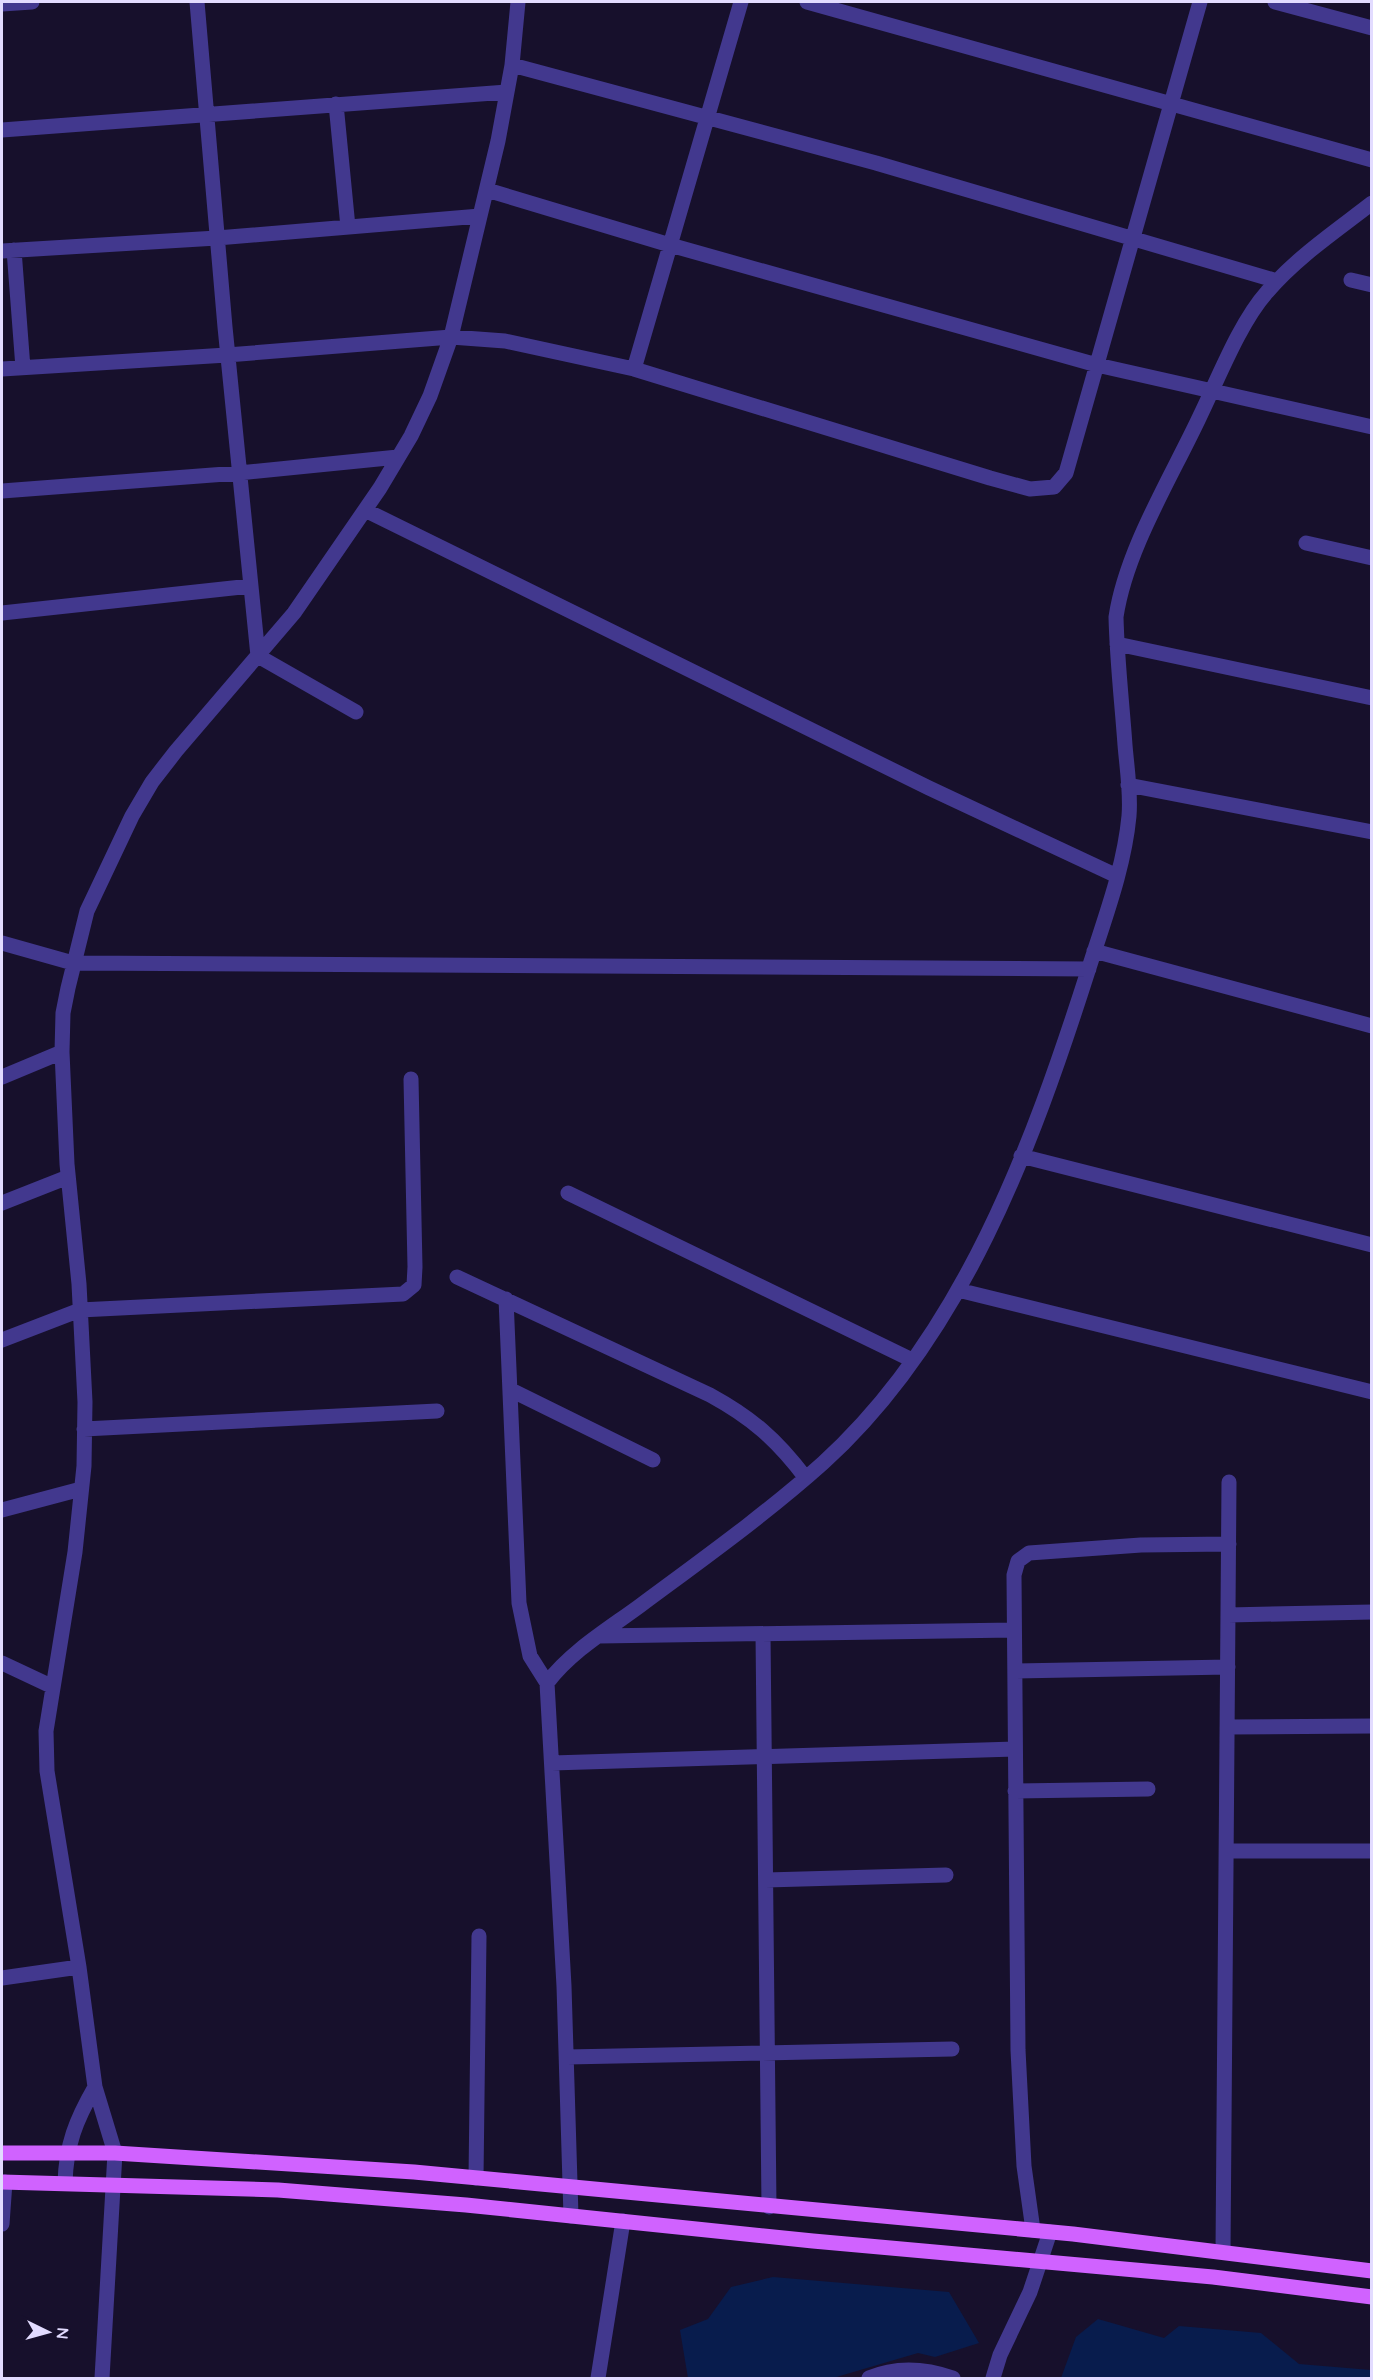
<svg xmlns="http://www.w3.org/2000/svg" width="1373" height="2380" viewBox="0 0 1373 2380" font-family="Quicksand,sans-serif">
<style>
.water{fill:#081c4d}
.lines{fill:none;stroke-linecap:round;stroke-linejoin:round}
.minor{stroke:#42388e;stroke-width:15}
.major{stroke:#d062ff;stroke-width:15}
</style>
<rect width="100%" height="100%" fill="#17102c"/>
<!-- water -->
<path class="water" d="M773,2277L949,2292L979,2343L935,2357L918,2353L833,2378H688L680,2330L708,2319L731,2287Z
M1098,2319L1164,2338L1179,2326L1261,2333L1299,2364L1371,2370V2378H1061L1076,2337Z"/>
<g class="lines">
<!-- minor -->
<path class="minor" d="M197,2L225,327L258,656L356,712
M807,2L1372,160
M1275,2L1372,28
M2,4L32,2
M512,65L876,163L1277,281
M336,104L348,227
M2,130L507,92
M487,190L670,245L1097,365L1372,427
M14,250L23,368
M2,251L217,238L480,216
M1351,280L1372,285
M2,369L227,355L451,337L505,341L634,369L990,478L1030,489L1054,487L1066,473L1200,2
M634,369L741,2
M2,491L239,473L398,457
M365,510L929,788L1117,876
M1306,543L1372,558
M2,613L251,586
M1117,644L1372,698
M1128,785L1372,832
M2,943L73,963L1089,969
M1094,951L1372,1026
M2,1077L62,1052
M1021,1156L1372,1245
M568,1193L912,1360
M2,1203L68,1177
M457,1277L710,1395C752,1418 776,1439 805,1477
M958,1290L1372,1392
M506,1299L519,1603L530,1656L547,1683
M2,1340L80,1310L403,1294L414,1285L415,1267L411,1079
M511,1390L653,1460
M84,1429L437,1411
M2,1510L81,1489
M1228,1615L1372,1612
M763,1634L769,2207
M599,1636L1014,1630
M2,1663L51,1686
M1015,1671L1228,1667
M1227,1727L1372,1726
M552,1763L1015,1749
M1015,1791L1148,1789
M1227,1851H1372
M766,1880L946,1875
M2,1978L79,1967
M567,2057L952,2049
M476,2178L479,1936
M65,2183C66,2145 76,2120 95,2087
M571,2216L564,1986L547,1683C571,1651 610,1628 641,1605C703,1559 766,1514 823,1463C963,1336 1032,1146 1088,971C1104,920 1124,869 1129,816C1131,793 1127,769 1125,745C1122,703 1117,660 1116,617C1126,550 1171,478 1200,416C1218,379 1240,322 1267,292C1297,257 1336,231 1372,203
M2,2224L5,2182
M1033,2230L1024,2166L1018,2050L1014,1575L1018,1561L1029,1553L1141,1545L1229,1544
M1223,2252L1229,1482
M102,2378L115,2153L95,2087L79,1967L47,1771L46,1731L75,1552L84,1466L85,1402L79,1284L67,1164L62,1052L63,1013L68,988L87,911L132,816L152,782L176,751L294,613L380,488L411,436L430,396L451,337L498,141L512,65L518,2
M598,2378L623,2221
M869,2378C897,2366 924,2368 953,2378
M993,2378L1000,2355L1030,2292L1050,2232"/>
<!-- major -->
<path class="major" d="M2,2153H115L414,2172L1073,2234L1372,2271
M2,2182L278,2190L466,2205L813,2241L1213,2277L1372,2297"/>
</g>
<!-- border -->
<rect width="1373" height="2380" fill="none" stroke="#e2dbff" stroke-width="6"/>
<!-- north arrow -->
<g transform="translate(48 2332) rotate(95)" stroke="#17102c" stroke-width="4.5" paint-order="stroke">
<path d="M0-4.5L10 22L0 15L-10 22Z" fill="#e2dbff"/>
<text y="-9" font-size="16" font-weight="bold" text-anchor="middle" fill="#e2dbff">N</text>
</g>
</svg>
